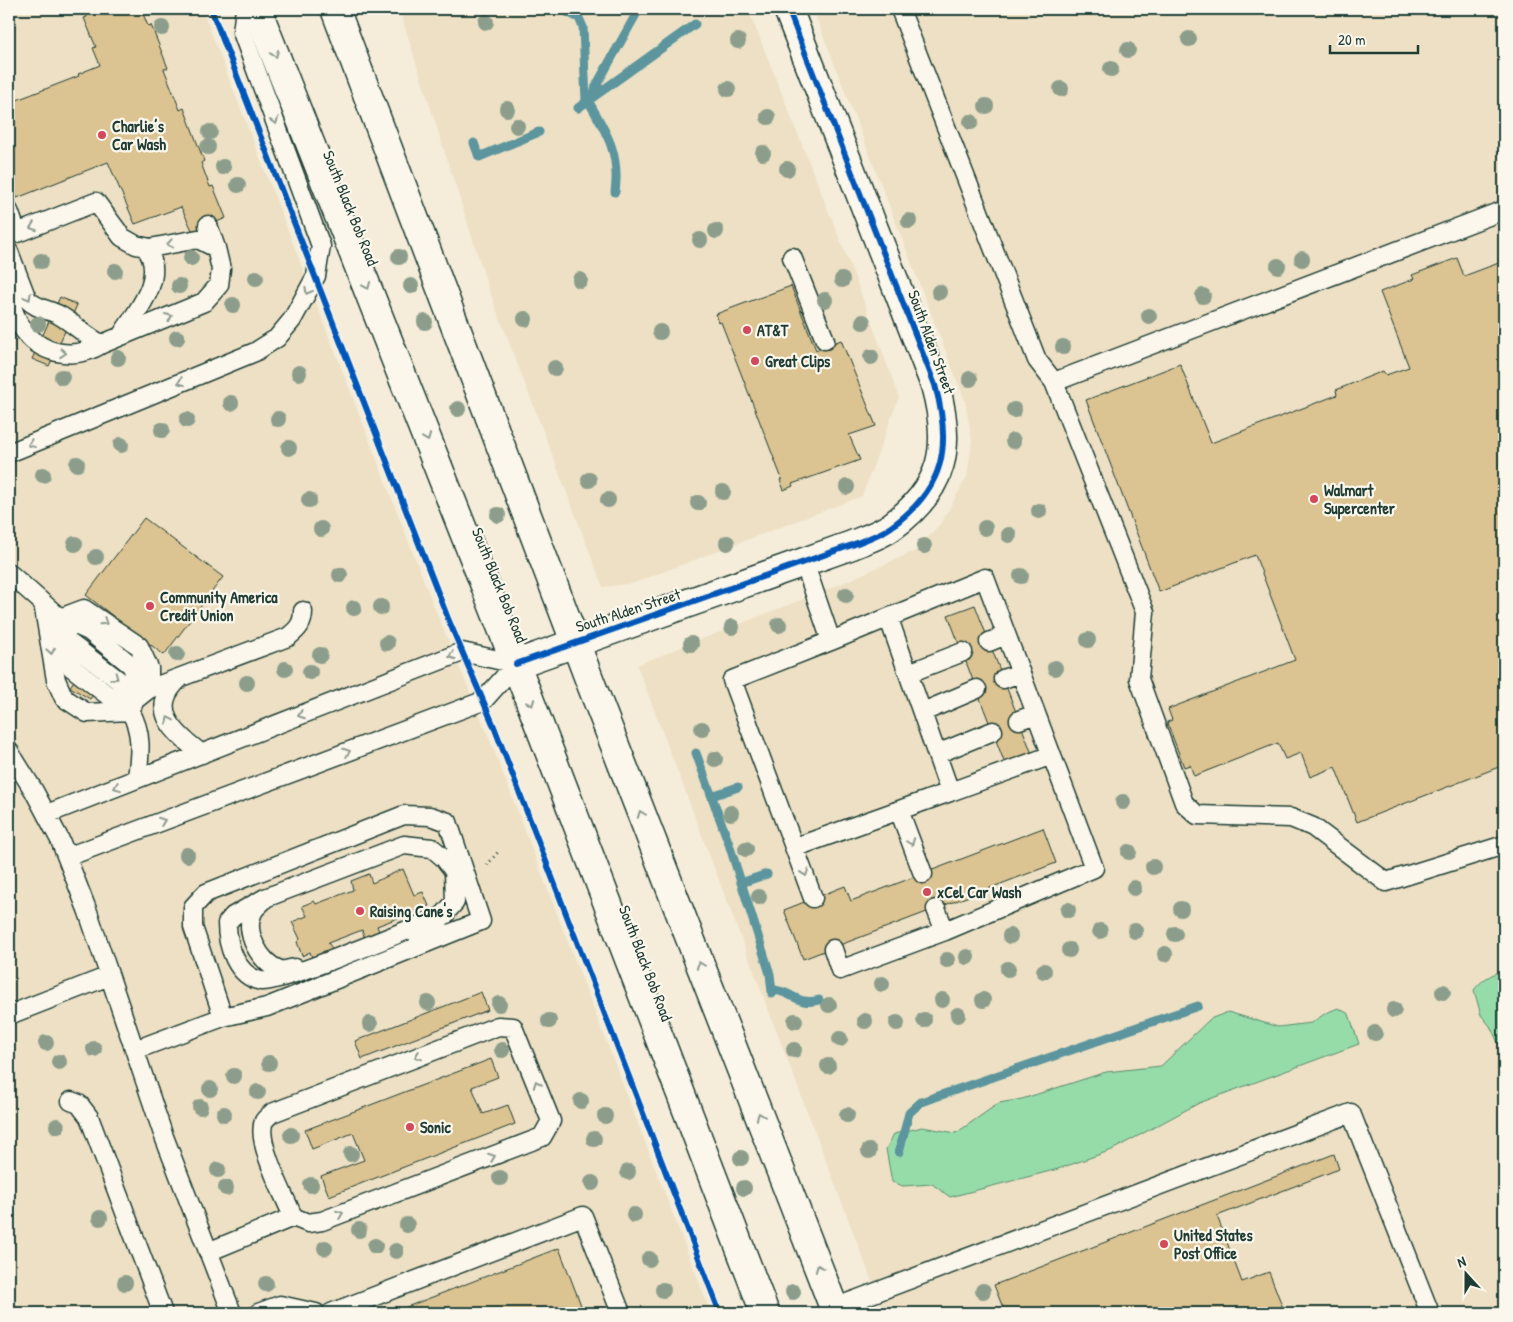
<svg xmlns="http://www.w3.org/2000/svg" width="1513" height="1322" viewBox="0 0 1513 1322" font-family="'Patrick Hand',sans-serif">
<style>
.built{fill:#ede0c4}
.green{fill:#96dca9;stroke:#5a8c6e}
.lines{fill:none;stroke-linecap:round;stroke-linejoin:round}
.stream{stroke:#5b959d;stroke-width:9}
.building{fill:#dbc392;stroke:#1f3d34}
.service-casing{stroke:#1f3d34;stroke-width:21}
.minor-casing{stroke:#1f3d34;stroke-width:31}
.secondary-casing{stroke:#1f3d34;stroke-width:31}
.path{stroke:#1f3d34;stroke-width:3;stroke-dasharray:1 4;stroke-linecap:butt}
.service{stroke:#fbf7ec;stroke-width:18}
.minor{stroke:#fbf7ec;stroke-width:28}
.secondary{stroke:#fbf7ec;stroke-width:28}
.cycleway-casing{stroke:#fbf7ec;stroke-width:9}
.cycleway{stroke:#0057b8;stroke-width:6}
.tree{fill:#8c9e8b}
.oneway{stroke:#8d9a90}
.poi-dot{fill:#d1495b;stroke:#fbf7ec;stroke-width:2}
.labels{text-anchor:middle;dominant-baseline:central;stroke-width:4.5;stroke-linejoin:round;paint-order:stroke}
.poi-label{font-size:16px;font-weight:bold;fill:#1f3d34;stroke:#fbf7ec;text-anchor:start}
.street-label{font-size:16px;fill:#1f3d34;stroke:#fbf7ec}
</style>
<rect width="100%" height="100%" fill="#f5edda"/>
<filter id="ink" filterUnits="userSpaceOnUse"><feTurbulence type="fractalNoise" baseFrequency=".02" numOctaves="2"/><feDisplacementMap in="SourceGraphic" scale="10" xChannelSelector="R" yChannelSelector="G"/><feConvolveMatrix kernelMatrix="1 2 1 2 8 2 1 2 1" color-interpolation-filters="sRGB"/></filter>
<g filter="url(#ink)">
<!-- built -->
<path class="built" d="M9,9H202L434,607L488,735L711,1313H9Z
M399,9H748L854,275L899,397L862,496L634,583L603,587L489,290Z
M813,9H1504V1313H884L637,665L838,585L915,551L941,523L967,477L972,441L965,401Z"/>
<!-- green -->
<path class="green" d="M1504,971V1055L1490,1026L1481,1015L1474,990C1482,980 1490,974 1504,971Z
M1338,1008L1349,1014L1359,1044L1199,1103L1112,1150L1058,1169L950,1197L932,1184L903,1186L892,1182L886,1149L894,1134L922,1127L956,1133L999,1103L1022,1099L1106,1072L1161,1066L1210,1019L1228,1012L1278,1027L1311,1023L1326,1013Z"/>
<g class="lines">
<!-- stream -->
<path class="stream" d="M567,12L579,18L583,27L586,102L590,104C608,135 620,155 615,192
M593,97L596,86L639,9
M578,108L695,24
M474,143L479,157L539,132
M696,753L729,844L770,974L772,992
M712,796L738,787
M741,883L767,874
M772,994L775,990C794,993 799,1006 819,1000
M899,1152L909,1113L921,1102L1198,1006"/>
</g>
<!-- building -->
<path class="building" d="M84,9H141L148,26L151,25L168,68L164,69L180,110L184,108L204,161L201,163L210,187L213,186L226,218L193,232L181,207L135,224L108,162L17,198L9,178V103L79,76L78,74L100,65L93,48L96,47L84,18L87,17Z
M1457,258L1464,276L1504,261V765L1357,822L1335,767L1310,777L1301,753L1285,759L1278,743L1194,776L1190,765L1184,767L1167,722L1172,720L1168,709L1295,660L1255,555L1159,592L1086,400L1180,364L1211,443L1337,395L1336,390L1383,371L1386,375L1409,367L1380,292L1414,279L1412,275Z
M791,286L816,350L841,340L876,426L849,435L860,460L792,484L793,486L784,490L780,480L782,479L721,322L719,323L716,314Z
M60,297L77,305L49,366L32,359Z
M144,518L223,577L164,655L139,636L90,699L70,687L114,617L86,595Z
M975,605L1032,754L1005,764L948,615Z
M1043,828L1056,863L803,959L784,910L845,886L851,901Z
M403,869L414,895L423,892L429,906L377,926L380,934L365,939L362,930L328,943L332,948L322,952L323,956L313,960L310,952L302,956L297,942L300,939L292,922L307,916L302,906L314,901L316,904L353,890L351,881L369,874L372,883Z
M481,992L488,1010L362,1059L355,1041Z
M491,1059L498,1077L472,1087L483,1114L508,1105L515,1124L329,1196L321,1176L364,1160L353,1133L312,1149L305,1130Z
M1334,1154L1339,1169L1217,1216L1242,1282L1269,1272L1285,1313H1005L994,1285Z
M559,1248L584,1313H391Z"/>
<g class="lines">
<!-- service casing -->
<g class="service-casing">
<path id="service" d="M900,9L1037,360L1054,382L1504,210
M9,211L17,233L96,202L122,237L136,245L150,248L198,239L216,248
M9,252L27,299C36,309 48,309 59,315C74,323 87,338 102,344L204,302L219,285L221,269L216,248L208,225
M792,257L825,340
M9,297C12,307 15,318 21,326C39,355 74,361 102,344
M121,336C137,311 168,276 145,247
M1054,382L1145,612L1139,679L1184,803L1197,815L1291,818L1313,827L1386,882L1504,845
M9,453L255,352L277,338L292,320L316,276L321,246L242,32L245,9
M804,562L831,641L985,578L1094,868L945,931L840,970L833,949
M9,573L60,618L89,631L131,665L144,693
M43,603L56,680L64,698L87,713L130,711
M60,618L84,609L139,646L149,668V689
M60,618L67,641L122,683L135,700
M889,619L950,792L1052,755
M67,641L71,667L106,694L132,707
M989,642L1006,635
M909,673L963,652
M180,678C146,709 175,734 202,754
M1003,679L1020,673
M130,711L135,700L149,689L288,637C298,629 303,624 303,611
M130,711C143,733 140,754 137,778
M923,712L977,689
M1019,720L1036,714
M9,751L34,791L60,840L88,912L163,1134L232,1313
M937,754L993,731
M899,810L923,874
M47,814L462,652L516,664L483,701L67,857
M796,847L950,792
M813,898L732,680L831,641
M263,901C260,904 255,908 253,912C243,932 260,963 280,970C284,971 290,969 295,968
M936,909L945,931
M417,945L455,902L454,871L444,858L432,848L404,845L265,898L233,916L227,923C227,945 236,976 261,981C278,985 418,925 445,915
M9,1015L109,976
M135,1050L223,1017L267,1007L481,921L448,822L430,816L404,815L206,893L193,907V927L223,1017
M71,1101L79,1104L89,1117L163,1313
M208,1252L293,1217L308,1223L322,1221L542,1137L551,1121L513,1027L498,1026L272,1113C270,1115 266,1118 264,1121C255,1142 285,1196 293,1217
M834,1308L1351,1113L1430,1313
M258,1313L280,1305L316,1313
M331,1313L583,1216L621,1313"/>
</g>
<!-- minor casing -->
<g class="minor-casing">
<path id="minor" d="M516,664L852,545C864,540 880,535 891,527C945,488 952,446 935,385L788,9"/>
</g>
<!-- secondary casing -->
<g class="secondary-casing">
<path id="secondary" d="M257,9L505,636L765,1313
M335,9L591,684L836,1313"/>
</g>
<!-- path -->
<path class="path" d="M487,865L498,852"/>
<!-- service -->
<use href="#service" class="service"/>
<!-- minor -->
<use href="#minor" class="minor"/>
<!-- secondary -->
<use href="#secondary" class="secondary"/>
<!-- cycleway casing -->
<g class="cycleway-casing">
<path id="cycleway" d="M211,9L449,621L493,724L720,1313
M516,664L852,545C864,540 880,535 891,527C945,488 952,446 935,385L788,9"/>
</g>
<!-- cycleway -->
<use href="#cycleway" class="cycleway"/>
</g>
<!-- trees -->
<g class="tree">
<circle cx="486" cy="22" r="8"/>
<circle cx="162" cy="28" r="8"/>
<circle cx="1189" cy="39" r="8"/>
<circle cx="738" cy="41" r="8"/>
<circle cx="1128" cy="50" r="8"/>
<circle cx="1111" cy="69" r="8"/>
<circle cx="728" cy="89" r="8"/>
<circle cx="1061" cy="89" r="8"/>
<circle cx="986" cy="106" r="8"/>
<circle cx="507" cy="109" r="8"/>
<circle cx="768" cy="117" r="8"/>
<circle cx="971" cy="122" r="8"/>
<circle cx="517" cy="126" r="8"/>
<circle cx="210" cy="132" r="8"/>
<circle cx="208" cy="147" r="8"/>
<circle cx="763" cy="153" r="8"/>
<circle cx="223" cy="167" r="8"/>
<circle cx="787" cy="169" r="8"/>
<circle cx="238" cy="185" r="8"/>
<circle cx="909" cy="221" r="8"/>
<circle cx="716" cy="231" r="8"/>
<circle cx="700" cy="240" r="8"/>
<circle cx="399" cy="257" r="8"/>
<circle cx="191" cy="258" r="8"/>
<circle cx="1302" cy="259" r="8"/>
<circle cx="41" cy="261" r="8"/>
<circle cx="1278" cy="266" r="8"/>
<circle cx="115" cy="271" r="8"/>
<circle cx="256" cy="278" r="8"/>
<circle cx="580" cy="280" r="8"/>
<circle cx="842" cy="280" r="8"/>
<circle cx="179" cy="286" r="8"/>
<circle cx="411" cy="286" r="8"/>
<circle cx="939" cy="292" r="8"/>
<circle cx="1203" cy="296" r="8"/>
<circle cx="825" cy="300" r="8"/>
<circle cx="233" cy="305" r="8"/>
<circle cx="1149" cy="316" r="8"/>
<circle cx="525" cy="319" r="8"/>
<circle cx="425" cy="322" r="8"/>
<circle cx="863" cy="322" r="8"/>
<circle cx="38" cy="324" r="8"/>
<circle cx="660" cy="332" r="8"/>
<circle cx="177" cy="338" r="8"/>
<circle cx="1063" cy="347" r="8"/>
<circle cx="871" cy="357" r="8"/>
<circle cx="118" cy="358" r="8"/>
<circle cx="555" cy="368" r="8"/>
<circle cx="299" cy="373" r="8"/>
<circle cx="62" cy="377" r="8"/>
<circle cx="970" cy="379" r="8"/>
<circle cx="231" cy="403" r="8"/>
<circle cx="458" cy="409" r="8"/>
<circle cx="1014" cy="410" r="8"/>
<circle cx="278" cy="419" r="8"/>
<circle cx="187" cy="420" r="8"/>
<circle cx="162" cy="430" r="8"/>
<circle cx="1013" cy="441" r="8"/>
<circle cx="121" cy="445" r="8"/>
<circle cx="289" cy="448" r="8"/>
<circle cx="77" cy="464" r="8"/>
<circle cx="43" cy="475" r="8"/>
<circle cx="589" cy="480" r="8"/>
<circle cx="847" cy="487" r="8"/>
<circle cx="723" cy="492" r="8"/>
<circle cx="309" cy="500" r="8"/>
<circle cx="608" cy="500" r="8"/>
<circle cx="698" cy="503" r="8"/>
<circle cx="1039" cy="511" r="8"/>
<circle cx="498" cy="515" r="8"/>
<circle cx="985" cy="528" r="8"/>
<circle cx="321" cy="529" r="8"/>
<circle cx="1009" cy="535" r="8"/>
<circle cx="727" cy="543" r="8"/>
<circle cx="75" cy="544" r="8"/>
<circle cx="924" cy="546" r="8"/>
<circle cx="96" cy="557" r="8"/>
<circle cx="340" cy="575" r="8"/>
<circle cx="1021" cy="576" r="8"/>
<circle cx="846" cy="595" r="8"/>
<circle cx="381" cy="607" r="8"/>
<circle cx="354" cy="608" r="8"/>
<circle cx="779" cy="625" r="8"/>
<circle cx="732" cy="627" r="8"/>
<circle cx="1088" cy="640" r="8"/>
<circle cx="387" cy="643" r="8"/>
<circle cx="691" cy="644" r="8"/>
<circle cx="177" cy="654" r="8"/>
<circle cx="320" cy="655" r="8"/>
<circle cx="1055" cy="668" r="8"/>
<circle cx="285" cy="669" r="8"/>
<circle cx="310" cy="672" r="8"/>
<circle cx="247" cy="683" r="8"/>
<circle cx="702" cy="729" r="8"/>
<circle cx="715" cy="759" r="8"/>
<circle cx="1123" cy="802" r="8"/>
<circle cx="731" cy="813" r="8"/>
<circle cx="746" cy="849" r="8"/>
<circle cx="1129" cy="852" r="8"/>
<circle cx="187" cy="855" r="8"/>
<circle cx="1153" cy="867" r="8"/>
<circle cx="1134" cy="888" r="8"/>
<circle cx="759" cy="897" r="8"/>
<circle cx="1181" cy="909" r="8"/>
<circle cx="1068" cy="910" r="8"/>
<circle cx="1100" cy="931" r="8"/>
<circle cx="1135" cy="931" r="8"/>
<circle cx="1175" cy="934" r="8"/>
<circle cx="1010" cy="936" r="8"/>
<circle cx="1069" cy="950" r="8"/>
<circle cx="1165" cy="954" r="8"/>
<circle cx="967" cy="957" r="8"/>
<circle cx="947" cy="960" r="8"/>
<circle cx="1008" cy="969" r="8"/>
<circle cx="1044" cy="971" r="8"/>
<circle cx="882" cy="984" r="8"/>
<circle cx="1443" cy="992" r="8"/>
<circle cx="942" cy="1000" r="8"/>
<circle cx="983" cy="1000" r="8"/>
<circle cx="428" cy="1003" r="8"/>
<circle cx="499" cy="1004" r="8"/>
<circle cx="829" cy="1005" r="8"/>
<circle cx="1394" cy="1010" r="8"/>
<circle cx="958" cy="1015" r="8"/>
<circle cx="924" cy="1020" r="8"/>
<circle cx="549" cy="1021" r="8"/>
<circle cx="795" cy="1021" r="8"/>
<circle cx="865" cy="1021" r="8"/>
<circle cx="897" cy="1023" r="8"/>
<circle cx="370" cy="1024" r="8"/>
<circle cx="1375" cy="1033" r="8"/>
<circle cx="840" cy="1039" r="8"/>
<circle cx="46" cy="1043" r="8"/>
<circle cx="94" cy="1049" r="8"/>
<circle cx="502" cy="1050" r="8"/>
<circle cx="794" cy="1050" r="8"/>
<circle cx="59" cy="1062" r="8"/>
<circle cx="269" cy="1063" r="8"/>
<circle cx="828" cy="1066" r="8"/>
<circle cx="234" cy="1076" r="8"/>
<circle cx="210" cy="1089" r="8"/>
<circle cx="258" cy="1092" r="8"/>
<circle cx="581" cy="1101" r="8"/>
<circle cx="200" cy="1107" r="8"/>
<circle cx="224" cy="1114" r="8"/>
<circle cx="847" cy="1115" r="8"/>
<circle cx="605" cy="1116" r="8"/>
<circle cx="57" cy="1126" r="8"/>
<circle cx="291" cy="1135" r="8"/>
<circle cx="594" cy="1139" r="8"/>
<circle cx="869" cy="1151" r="8"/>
<circle cx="351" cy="1154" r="8"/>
<circle cx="741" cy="1158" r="8"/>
<circle cx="218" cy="1170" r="8"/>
<circle cx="628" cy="1172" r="8"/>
<circle cx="500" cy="1178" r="8"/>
<circle cx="592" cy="1183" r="8"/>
<circle cx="311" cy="1185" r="8"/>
<circle cx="226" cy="1188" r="8"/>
<circle cx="744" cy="1188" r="8"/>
<circle cx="634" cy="1215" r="8"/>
<circle cx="100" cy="1218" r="8"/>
<circle cx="407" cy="1225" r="8"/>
<circle cx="359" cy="1230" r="8"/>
<circle cx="375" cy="1246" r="8"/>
<circle cx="325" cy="1248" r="8"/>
<circle cx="396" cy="1251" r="8"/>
<circle cx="649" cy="1259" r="8"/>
<circle cx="125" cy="1283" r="8"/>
<circle cx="266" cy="1284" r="8"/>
<circle cx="663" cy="1290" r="8"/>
<circle cx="983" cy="1291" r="8"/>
<circle cx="793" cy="1292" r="8"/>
</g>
<!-- one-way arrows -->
<defs><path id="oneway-chevron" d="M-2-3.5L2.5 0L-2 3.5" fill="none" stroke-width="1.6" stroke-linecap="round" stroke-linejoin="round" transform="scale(1.25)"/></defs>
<g class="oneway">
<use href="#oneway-chevron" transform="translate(275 54) rotate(68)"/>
<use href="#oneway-chevron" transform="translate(275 121) rotate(70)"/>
<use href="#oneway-chevron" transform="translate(33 227) rotate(159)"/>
<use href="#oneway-chevron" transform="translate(170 244) rotate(169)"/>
<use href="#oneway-chevron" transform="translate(367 286) rotate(68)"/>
<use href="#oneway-chevron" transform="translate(308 291) rotate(119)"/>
<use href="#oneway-chevron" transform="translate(28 297) rotate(61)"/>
<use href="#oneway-chevron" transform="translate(169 317) rotate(-23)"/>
<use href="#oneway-chevron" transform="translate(63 353) rotate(4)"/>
<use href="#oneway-chevron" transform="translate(181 382) rotate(158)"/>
<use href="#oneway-chevron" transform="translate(427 438) rotate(68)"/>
<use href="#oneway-chevron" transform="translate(31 444) rotate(158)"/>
<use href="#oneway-chevron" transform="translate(104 622) rotate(34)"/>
<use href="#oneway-chevron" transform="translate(51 651) rotate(80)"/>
<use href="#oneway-chevron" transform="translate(452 656) rotate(159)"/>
<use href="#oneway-chevron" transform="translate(115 677) rotate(37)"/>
<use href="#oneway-chevron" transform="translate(531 703) rotate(69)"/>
<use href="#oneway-chevron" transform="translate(301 715) rotate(159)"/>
<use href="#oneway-chevron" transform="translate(169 720) rotate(-116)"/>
<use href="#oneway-chevron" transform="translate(347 752) rotate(-21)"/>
<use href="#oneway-chevron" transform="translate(117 787) rotate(158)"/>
<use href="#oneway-chevron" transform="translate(641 814) rotate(-111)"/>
<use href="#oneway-chevron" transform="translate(162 821) rotate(-21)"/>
<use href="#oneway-chevron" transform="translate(911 842) rotate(69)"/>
<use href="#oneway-chevron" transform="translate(805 873) rotate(71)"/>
<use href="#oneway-chevron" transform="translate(700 965) rotate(-111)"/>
<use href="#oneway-chevron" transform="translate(418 1056) rotate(159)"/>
<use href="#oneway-chevron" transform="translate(537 1084) rotate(-111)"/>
<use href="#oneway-chevron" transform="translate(760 1116) rotate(-111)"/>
<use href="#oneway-chevron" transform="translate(492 1157) rotate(-21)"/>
<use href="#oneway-chevron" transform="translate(340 1214) rotate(-21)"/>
<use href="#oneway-chevron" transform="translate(819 1268) rotate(-111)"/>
</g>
</g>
<!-- markers -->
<g class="poi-dot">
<circle cx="102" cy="135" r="5"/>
<circle cx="747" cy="330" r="5"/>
<circle cx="755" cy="361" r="5"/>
<circle cx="1314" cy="499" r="5"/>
<circle cx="150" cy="606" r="5"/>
<circle cx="927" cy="892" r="5"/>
<circle cx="360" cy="911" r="5"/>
<circle cx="410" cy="1127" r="5"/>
<circle cx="1164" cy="1244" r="5"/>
</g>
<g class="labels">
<!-- poi labels -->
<g class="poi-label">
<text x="112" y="126">Charlie’s<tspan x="112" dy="18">Car Wash</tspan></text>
<text x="757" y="330">AT&amp;T</text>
<text x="765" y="361">Great Clips</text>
<text x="1324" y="490">Walmart<tspan x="1324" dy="18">Supercenter</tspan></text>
<text x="160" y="597">Community America<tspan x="160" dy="18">Credit Union</tspan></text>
<text x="937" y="892">xCel Car Wash</text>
<text x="370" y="911">Raising Cane's</text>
<text x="420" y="1127">Sonic</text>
<text x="1174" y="1235">United States<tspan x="1174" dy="18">Post Office</tspan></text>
</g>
<!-- street labels -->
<g class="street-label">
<text transform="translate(351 208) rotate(68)">South Black Bob Road</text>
<text transform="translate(932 342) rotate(70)">South Alden Street</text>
<text transform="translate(500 585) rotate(68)">South Black Bob Road</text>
<text transform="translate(628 610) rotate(-18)">South Alden Street</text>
<text transform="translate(646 963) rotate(69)">South Black Bob Road</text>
</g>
</g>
<!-- margin -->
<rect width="1513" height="1322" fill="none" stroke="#fbf7ec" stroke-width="30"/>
<rect x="15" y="15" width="1483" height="1292" fill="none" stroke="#1f3d34" stroke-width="2" filter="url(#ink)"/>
<!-- north arrow -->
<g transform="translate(1466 1274) rotate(339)" stroke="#fbf7ec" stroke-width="4" paint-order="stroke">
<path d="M0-4L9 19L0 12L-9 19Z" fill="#1f3d34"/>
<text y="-8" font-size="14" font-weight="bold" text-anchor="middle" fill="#1f3d34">N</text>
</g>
<!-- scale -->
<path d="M1330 45v8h88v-8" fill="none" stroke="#1f3d34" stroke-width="2.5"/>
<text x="1338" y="45" font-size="15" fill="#1f3d34" stroke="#fbf7ec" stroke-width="4" paint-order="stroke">20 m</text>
</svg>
